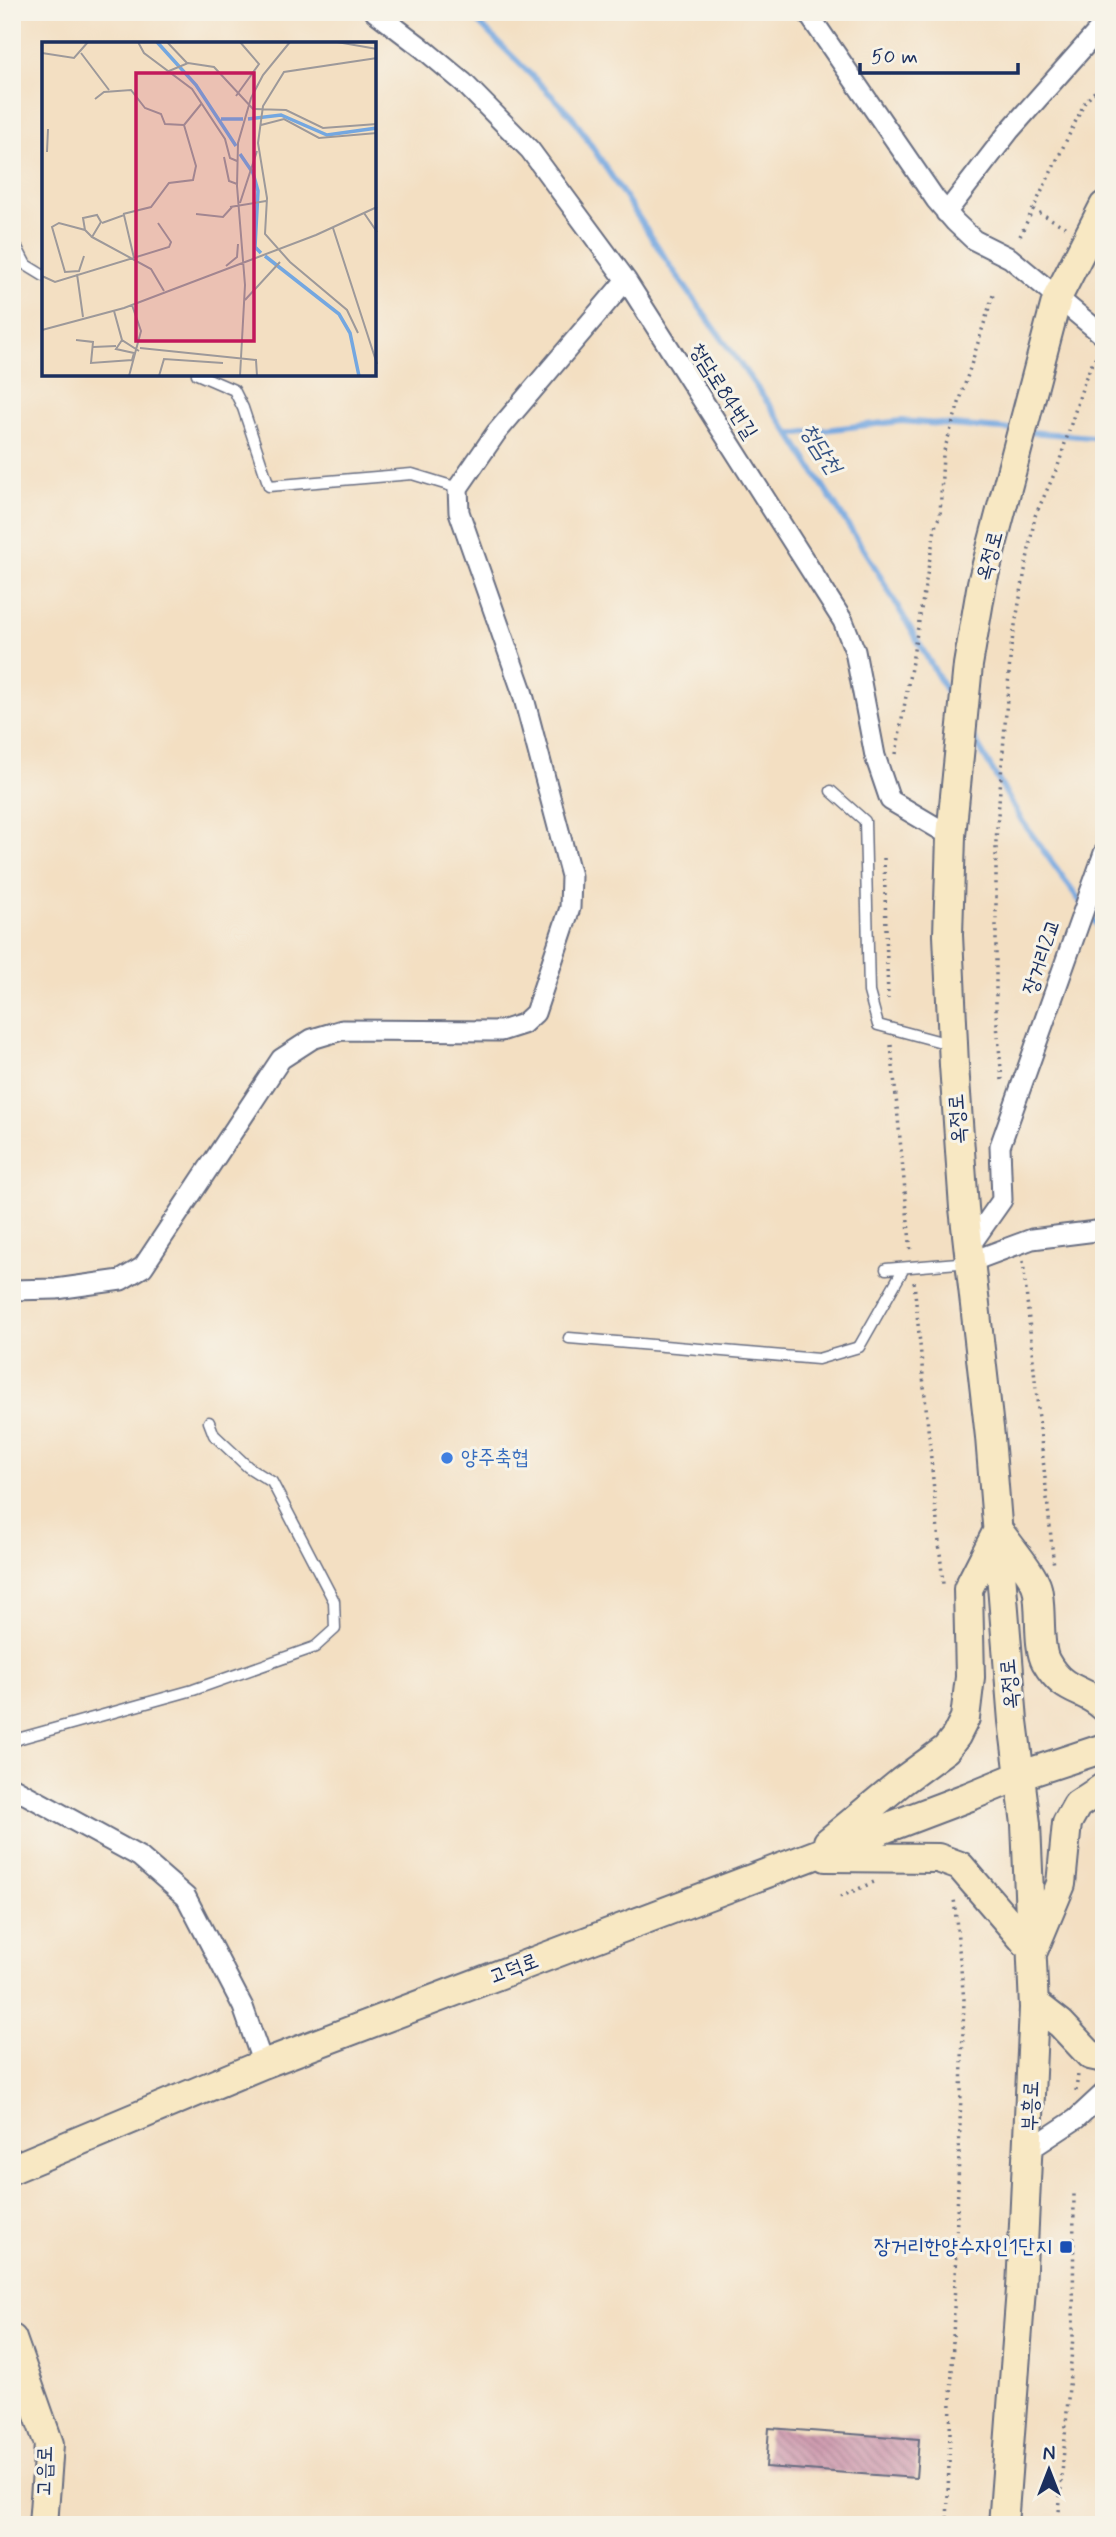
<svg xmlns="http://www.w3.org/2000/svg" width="1116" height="2537" viewBox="0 0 1116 2537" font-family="Mynerve,'Poor Story',sans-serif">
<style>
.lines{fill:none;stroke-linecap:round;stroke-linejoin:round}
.stream{stroke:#74a7e0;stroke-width:6}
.building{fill:url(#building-back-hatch)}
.lane-casing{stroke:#676d81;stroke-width:13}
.street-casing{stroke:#676d81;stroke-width:23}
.secondary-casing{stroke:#676d81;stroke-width:32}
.path{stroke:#676d81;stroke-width:3.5;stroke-dasharray:2 5;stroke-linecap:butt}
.lane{stroke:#fff;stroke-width:10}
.street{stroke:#fff;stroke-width:19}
.secondary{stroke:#f8e8c3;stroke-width:28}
.shop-dot{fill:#3f7fe0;stroke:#f7f3e8;stroke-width:2.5}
.transit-dot{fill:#1a4fb4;stroke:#f7f3e8;stroke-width:2.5}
.labels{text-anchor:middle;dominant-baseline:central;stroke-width:6;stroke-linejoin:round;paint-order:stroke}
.street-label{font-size:21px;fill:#1b2f5e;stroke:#f7f3e8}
.shop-label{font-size:21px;fill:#366cbe;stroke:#f7f3e8;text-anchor:start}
.transit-label{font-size:21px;fill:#164399;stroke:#f7f3e8;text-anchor:end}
.water-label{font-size:23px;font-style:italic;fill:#365385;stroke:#f7f3e8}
.inset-river{fill:none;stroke:#74a7e0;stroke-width:3.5}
.inset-road{fill:none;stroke:#9d999a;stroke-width:2}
.view{fill:#c2185b;fill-opacity:0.15;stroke:#c2185b;stroke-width:3.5}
.inset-edge{fill:none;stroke:#1b2f5e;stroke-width:3.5}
</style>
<defs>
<pattern id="building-back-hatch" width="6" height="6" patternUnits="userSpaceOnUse" patternTransform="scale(1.75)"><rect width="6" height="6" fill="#ce9aae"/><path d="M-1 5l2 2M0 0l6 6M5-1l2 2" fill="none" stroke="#a67e91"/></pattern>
</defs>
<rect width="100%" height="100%" fill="#f7f3e8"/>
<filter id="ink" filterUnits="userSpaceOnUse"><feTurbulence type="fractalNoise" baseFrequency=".0143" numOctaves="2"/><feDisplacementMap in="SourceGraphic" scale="14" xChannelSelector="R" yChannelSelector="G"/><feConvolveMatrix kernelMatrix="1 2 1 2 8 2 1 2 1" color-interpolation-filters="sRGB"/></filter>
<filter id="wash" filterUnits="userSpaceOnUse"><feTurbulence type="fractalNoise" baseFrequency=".00686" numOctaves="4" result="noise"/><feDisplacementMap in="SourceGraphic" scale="28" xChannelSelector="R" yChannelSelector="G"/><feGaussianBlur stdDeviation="1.57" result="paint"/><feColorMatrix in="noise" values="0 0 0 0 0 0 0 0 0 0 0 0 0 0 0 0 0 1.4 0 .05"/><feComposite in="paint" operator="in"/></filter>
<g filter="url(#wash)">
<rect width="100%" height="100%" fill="#f3dfc2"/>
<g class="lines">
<!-- stream -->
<path class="stream" d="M468,12L572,116L673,270L790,434L876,569L954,704
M1029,432L1104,438
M790,434L901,421L1014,430
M972,735L1022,821L1104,934"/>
</g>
<g id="blocks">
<!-- building -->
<path class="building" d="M769,2428L919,2439L916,2478L766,2467Z"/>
</g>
</g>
<g filter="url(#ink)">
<use href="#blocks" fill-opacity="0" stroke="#676d81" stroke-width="2"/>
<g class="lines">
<!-- lane casing -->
<g class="lane-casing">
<path id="lane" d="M12,238L26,265L44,276
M197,374L234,390L243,408L269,486L412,474L458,488
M831,791L865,821L869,992L878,1025L949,1044
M886,1269L970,1262
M569,1338L818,1359L859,1347L904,1268
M12,1742L21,1738L193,1690L315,1647L335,1629L334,1601L272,1482L248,1467L214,1435L209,1422"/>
</g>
<!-- street casing -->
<g class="street-casing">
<path id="street" d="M375,12L421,47L463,82L530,150L626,280L843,621L855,651L875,756L890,800L951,836
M807,12L936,200L955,222L974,240L1010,258L1104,336
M946,213L1010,130L1104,24
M969,1247L1002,1200L1000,1146L1104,853
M970,1262L1032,1239L1104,1230
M12,1290L56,1289L121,1280L143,1267L281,1059L312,1039L342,1030L501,1031L523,1024L535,1013L570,908L571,876L522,691L459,512L458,488L496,433L626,280
M12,1787L140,1857L186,1897L243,2007L263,2064
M1029,2150L1076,2119L1104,2093"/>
</g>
<!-- secondary casing -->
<g class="secondary-casing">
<path id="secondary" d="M828,1842L901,1782L946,1749L956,1736L965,1718L970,1677L968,1589L998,1530C1007,1543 1034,1575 1037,1588C1042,1607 1037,1647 1046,1662C1064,1694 1083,1687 1104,1707
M826,1857L938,1858L960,1866L1033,1951L1061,1884L1067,1823L1077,1805L1104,1787
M1034,2003L1061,2024L1090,2055L1104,2058
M12,2169L263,2064L968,1797L1019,1776L1104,1748
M12,2339L49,2444L43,2525
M1003,2525L1021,2289L1034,2008L1026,1824L1013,1721L990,1437L964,1208L954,1065L948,935L951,836L968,665L982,583L1057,298L1104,206"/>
</g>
<!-- path -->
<path class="path" d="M1033,209L1065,227
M1020,236L1085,102L1104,82
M896,754L936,523L940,516L943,454L993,295
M884,858L888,999
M891,1045L911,1253
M1002,1080L996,1013V841L1011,647L1035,516L1058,466L1085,379L1097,354
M1023,1261L1054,1567
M914,1282L943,1584
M840,1897L874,1882
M1076,2091L1078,2074
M947,2525L964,2000L954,1898
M1058,2525L1073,2336L1074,2191"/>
<!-- lane -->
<use href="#lane" class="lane"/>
<!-- street -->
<use href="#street" class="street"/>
<!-- secondary -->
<use href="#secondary" class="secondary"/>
</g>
</g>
<!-- markers -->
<circle class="shop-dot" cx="447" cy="1458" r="7"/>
<rect class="transit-dot" x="1059" y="2240" width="14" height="14" rx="3.5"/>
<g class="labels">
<!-- street labels -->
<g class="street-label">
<text transform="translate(723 391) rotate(58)">청담로84번길</text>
<text transform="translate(990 556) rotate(-75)">옥정로</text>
<text transform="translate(1042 957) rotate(-71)">장거리2교</text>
<text transform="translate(958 1119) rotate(-94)">옥정로</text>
<text transform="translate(1010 1684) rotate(-95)">옥정로</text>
<text transform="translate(514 1969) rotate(-21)">고덕로</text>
<text transform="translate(1031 2106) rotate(-88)">부흥로</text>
<text transform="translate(45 2471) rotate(-89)">고읍로</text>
</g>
<!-- shop labels -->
<g class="shop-label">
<text x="461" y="1458">양주축협</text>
</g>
<!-- transit labels -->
<g class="transit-label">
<text x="1052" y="2247">장거리한양수자인1단지</text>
</g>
<!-- water labels -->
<g class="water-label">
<text transform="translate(820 449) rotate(57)">청담천</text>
</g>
</g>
<!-- overview -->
<g transform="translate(42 42)">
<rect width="334" height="334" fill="#f3dfc2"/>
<path class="inset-river" d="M115,0L154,43L194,104M179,77H201M206,77L239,73L285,93L335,86M198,112L211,131L216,149L213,205L219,211M223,214L297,272L308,291L317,334"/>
<path class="inset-road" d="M96,0L102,11L150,47L183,97L188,116L195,119M125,0L145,21M295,0L335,7M0,11L32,16L46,0M39,11L67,48M127,29L146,21L172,25L211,67L244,68L281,86L335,82M194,54L217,22L198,0M53,57L62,50L89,48L103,66L119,72L123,82L142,83M219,83L242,77L277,96L335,91M5,110L6,87M182,115L187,139L195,142M198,161L215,109M188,165L224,159M322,171L335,190M81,172L109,165L127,141L151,138L154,124L142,83L160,61M154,172L181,175L190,165M60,181L82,173L92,216M0,183V234L13,240L127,205L129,200L116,181M291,186L335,322M43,188L41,176L55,173L59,180L50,195L109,227L122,249M42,214L37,229L23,230L10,185L17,181L43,188L50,195M184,224L195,215L196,202M35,232L41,275M203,258L238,220M72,269L80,298L97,309M0,288L82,266L274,193L335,165M316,291L305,268L248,220L223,192L225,156L216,101L221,64L242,30L335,16M34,298L51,300L49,321L90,318L92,311L74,307L80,298M51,305L74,304M98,306L214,318L215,334M87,334L99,289L90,263M117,334L122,317L181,321M198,334L203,243L195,144L196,101L209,56L221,33L248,0"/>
<path class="view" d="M94,31H212V299H94Z"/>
<rect width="334" height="334" class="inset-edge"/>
</g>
<!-- margin -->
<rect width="1116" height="2537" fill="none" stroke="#f7f3e8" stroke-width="42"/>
<!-- north arrow -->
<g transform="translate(1049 2470)" stroke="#f7f3e8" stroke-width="5" paint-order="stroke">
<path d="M0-5L12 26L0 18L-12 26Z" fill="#1b2f5e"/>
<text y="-10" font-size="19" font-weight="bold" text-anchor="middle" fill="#1b2f5e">N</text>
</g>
<!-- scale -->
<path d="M860 63v10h158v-10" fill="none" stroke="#1b2f5e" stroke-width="3.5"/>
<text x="871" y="63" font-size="21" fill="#1b2f5e" stroke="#f7f3e8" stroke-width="5" paint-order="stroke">50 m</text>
</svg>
